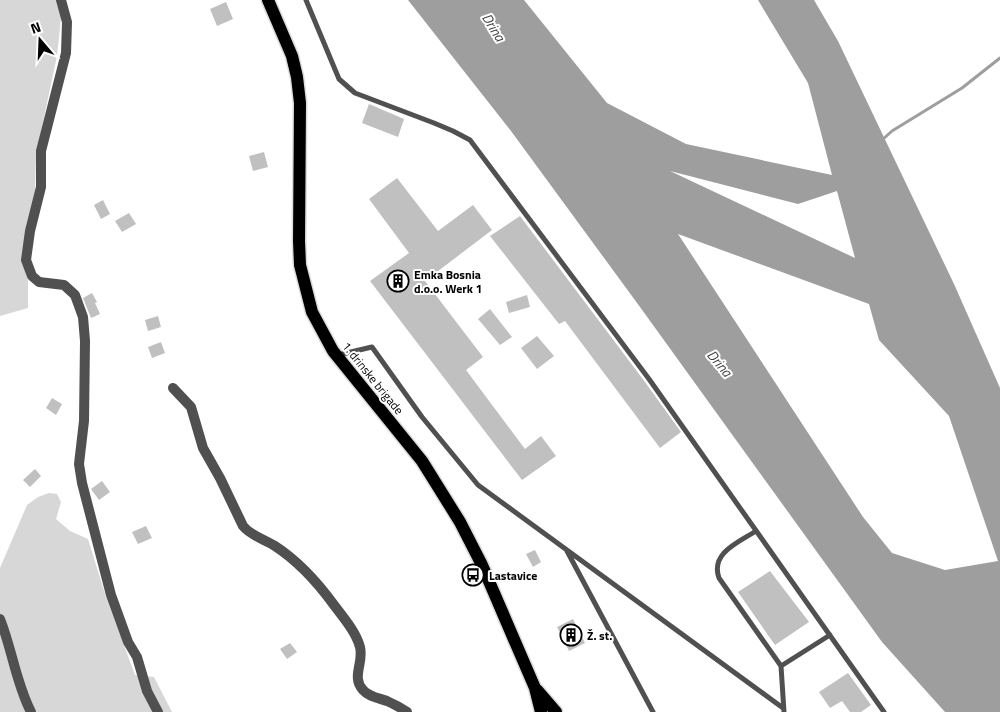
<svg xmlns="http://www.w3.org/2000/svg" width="1000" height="712" viewBox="0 0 1000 712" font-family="'Titillium Web',sans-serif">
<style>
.green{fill:#d7d7d7}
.water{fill:#9e9e9e;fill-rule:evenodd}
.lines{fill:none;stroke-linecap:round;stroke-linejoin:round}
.stream{stroke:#9e9e9e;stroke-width:3}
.building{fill:#c0c0c0}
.primary-casing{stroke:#dbdbdb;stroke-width:15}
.lane{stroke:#505050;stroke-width:5}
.street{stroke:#505050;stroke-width:10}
.primary{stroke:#000;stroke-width:12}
.labels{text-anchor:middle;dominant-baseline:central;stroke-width:4;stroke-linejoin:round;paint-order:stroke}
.poi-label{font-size:12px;font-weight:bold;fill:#000;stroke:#fff;text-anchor:start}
.street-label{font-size:12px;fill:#000;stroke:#fff}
.water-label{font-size:14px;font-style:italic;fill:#3f3f3f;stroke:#fff}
</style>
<rect width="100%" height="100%" fill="#fff"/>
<!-- green -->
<path class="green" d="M0,0H57L61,18L57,56L36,155L35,191L23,262L28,280V308L0,316Z
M49,493L57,494L61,502L56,519L70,531L88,539L106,597L135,675L154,677L172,712H0V568L27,505L38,497Z"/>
<!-- water -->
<path class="water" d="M408,0H524L607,103L686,144L832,175L808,83L758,0H814L838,41L954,284L1000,388V712H945L882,642L640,307L511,131ZM670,171L798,204L837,191L855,258ZM678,234L869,304L879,340L949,416L998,561L945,570L892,553L863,517Z"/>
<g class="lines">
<!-- stream -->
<path class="stream" d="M882,140L892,131L962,88L1000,58"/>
</g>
<!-- building -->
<path class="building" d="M226,2L233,19L217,26L210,9Z
M369,104L404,119L398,137L362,123Z
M264,152L268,167L253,171L249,156Z
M397,178L438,231L473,205L492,230L425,281L483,357L466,370L525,449L541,436L556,456L522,480L370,281L409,253L369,199Z
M103,200L110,214L101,219L94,205Z
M129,213L136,224L122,232L115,221Z
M520,216L645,382L681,432L660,448L565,321L559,324L490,236Z
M92,293L97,302L95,303L100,314L91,318L83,298Z
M527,295L530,307L509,313L506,302Z
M490,309L512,337L500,345L478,319Z
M158,316L161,327L148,331L145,320Z
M537,336L554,356L537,369L521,348Z
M161,342L165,353L152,358L148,347Z
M52,398L62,404L56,415L46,408Z
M35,469L41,476L30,487L23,480Z
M102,481L110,492L99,500L91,489Z
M146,526L152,538L138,544L132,532Z
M535,550L541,562L533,567L526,554Z
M770,571L809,622L775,645L738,592Z
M573,619L585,643L569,651L557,627Z
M290,643L297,652L287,659L280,649Z
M848,673L871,705L861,712H850L842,701L830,708L819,692Z"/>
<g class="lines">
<!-- primary casing -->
<g class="primary-casing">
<path id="primary" d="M268,0L292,56L297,77L300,103L299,241L300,265L312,312L333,351L422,461L460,522L482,565L535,688L541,712
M537,690L556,712"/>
</g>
<!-- lane -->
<path class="lane" d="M306,0L339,79L355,93L434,123L453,131L470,140L649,379L884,712
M338,355L372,347L422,417L478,485L783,708
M756,531C739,542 710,553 719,578L781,666L784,712
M567,551L653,712
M781,666L830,635"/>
<!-- street -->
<path class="street" d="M61,0L67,22L66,53L41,151V187L30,231L26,260L32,276L39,282L64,285L75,295L83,317L85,341L84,421L79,464L82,483L111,595L128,642L137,657L147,691L158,712
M173,388L191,407L203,448L220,478L243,526C251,536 264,539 275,546C298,561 318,583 334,605C343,617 356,632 360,647C364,663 351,677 363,690C369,697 379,698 387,701C394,704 401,708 407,712
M0,619C12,649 16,683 31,712"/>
<!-- primary -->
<use href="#primary" class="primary"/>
</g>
<!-- icons -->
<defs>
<g id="building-ring" transform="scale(1.125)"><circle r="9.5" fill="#fff" stroke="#000" stroke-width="1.5"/><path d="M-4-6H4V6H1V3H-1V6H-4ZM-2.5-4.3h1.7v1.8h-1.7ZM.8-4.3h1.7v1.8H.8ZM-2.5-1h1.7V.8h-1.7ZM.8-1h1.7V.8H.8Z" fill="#000"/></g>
<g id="bus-ring" transform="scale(1.125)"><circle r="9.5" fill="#fff" stroke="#000" stroke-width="1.5"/><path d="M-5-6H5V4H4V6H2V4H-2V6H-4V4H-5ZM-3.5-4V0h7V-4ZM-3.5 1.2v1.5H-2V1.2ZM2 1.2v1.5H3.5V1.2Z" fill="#000"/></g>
</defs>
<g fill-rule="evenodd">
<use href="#building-ring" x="398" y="281"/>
<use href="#bus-ring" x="473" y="575"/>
<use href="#building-ring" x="571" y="635"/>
</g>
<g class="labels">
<!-- poi labels -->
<g class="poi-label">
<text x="414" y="274">Emka Bosnia<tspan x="414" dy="14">d.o.o. Werk 1</tspan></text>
<text x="489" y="575">Lastavice</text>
<text x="587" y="635">Ž. st.</text>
</g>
<!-- street labels -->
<g class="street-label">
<text transform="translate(373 378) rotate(51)">1. drinske brigade</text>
</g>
<!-- water labels -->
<g class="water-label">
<text transform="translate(494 27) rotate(58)">Drina</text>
<text transform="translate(720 363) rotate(50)">Drina</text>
</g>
</g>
<!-- north arrow -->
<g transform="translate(40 40) rotate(341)" stroke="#ffffff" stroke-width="4" paint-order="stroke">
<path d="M0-4L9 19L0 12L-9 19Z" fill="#000000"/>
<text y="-8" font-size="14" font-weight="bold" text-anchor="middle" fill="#000000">N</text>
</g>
</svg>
